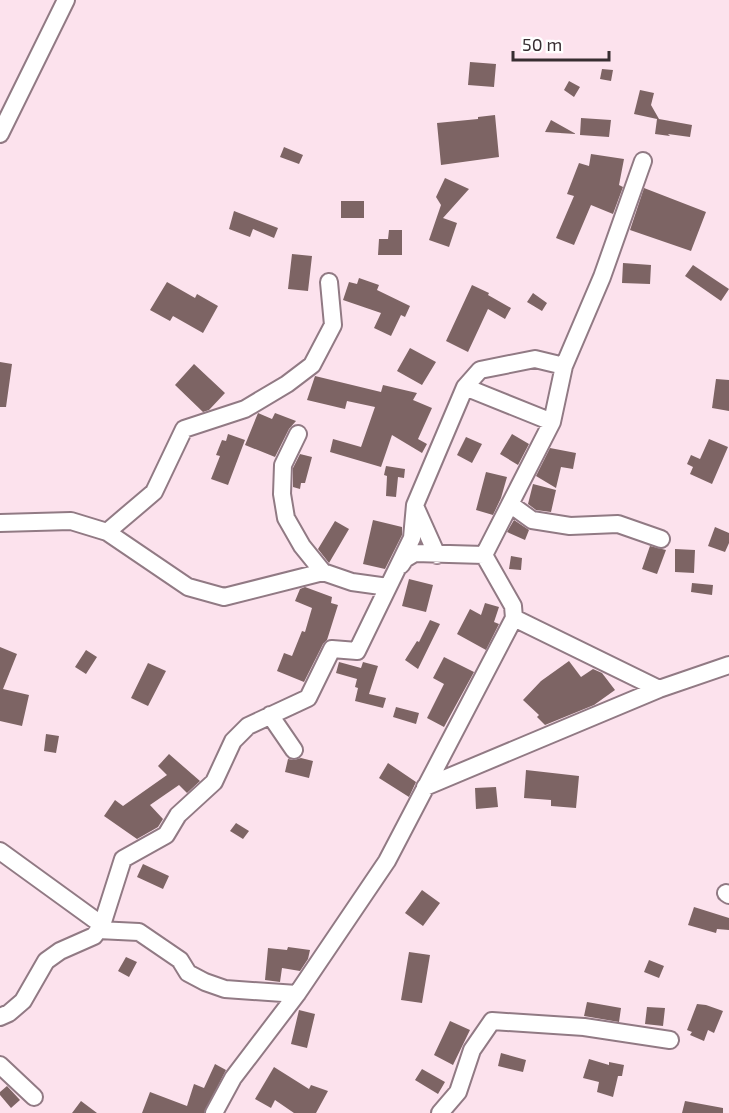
<svg xmlns="http://www.w3.org/2000/svg" width="729" height="1113" viewBox="0 0 729 1113" font-family="'Exo 2',sans-serif">
<style>
.building{fill:#7d6464}
.lines{fill:none;stroke-linecap:round;stroke-linejoin:round}
.minor-casing{stroke:#917a84;stroke-width:20}
.minor{stroke:#fff;stroke-width:16}
</style>
<rect width="100%" height="100%" fill="#fce2ed"/>
<!-- building -->
<path class="building" d="M470,62L496,64L494,87L468,85Z
M602,69L613,70L611,81L600,79Z
M569,81L580,87L574,97L564,90Z
M640,90L654,93L651,105L659,119L692,125L690,137L668,134L670,136L655,134L657,119L634,114Z
M495,115L499,157L441,165L437,123L478,119V117Z
M581,118L611,120L609,137L580,135Z
M551,120L576,134L545,132Z
M284,147L303,155L299,164L280,157Z
M591,154L624,159L619,185L623,187L613,214L591,205L574,245L556,238L574,196L567,194L579,163L589,166Z
M445,178L469,189L443,218L457,223L449,247L429,240L441,205L436,197Z
M644,188L706,212L691,251L630,230Z
M341,201H364V218H341Z
M234,211L278,228L274,238L253,229L250,237L229,229Z
M389,230H402V255H378L379,239H388Z
M292,254L312,256L308,291L288,289Z
M623,263L651,265L650,284L622,283Z
M693,265L729,289L721,301L685,276Z
M359,278L379,285L377,290L410,306L405,317L401,315L391,336L374,328L381,313L343,300L349,282L357,284Z
M167,282L195,298L197,294L218,306L203,333L173,316L170,321L150,310Z
M472,285L489,293L488,295L511,308L505,319L488,309L468,352L446,341Z
M533,293L547,303L542,311L527,302Z
M410,348L436,362L422,385L397,371Z
M0,362L12,364L6,407H0Z
M194,364L225,393L209,410L203,412L175,385Z
M315,376L381,392L383,385L417,393L413,400L432,408L418,439L427,444L422,453L392,435L381,467L330,452L333,439L361,447L375,407L347,401L345,409L307,400Z
M716,379L729,380V411L712,408Z
M258,413L272,419L275,413L296,421L289,429L275,457L245,445Z
M228,434L245,440L228,485L211,479L220,456L216,455L222,440L226,441Z
M512,434L529,444L518,465L500,454Z
M466,437L482,444L472,463L457,455Z
M709,439L728,447L712,484L690,474L693,467L687,464L691,455L700,459Z
M550,448L576,453L573,469L561,467L556,488L536,476Z
M300,454L312,457L305,483H301L300,489L293,487V468Z
M386,466L405,469L404,478L398,477L396,497L386,496L387,476L384,475Z
M486,472L507,477L501,498L493,515L476,510Z
M533,484L556,490L551,512L536,510L528,504Z
M373,520L402,527V535L385,569L363,564Z
M514,520L529,530L525,540L507,532Z
M335,521L349,529L329,563L318,549Z
M715,527L729,533V543L725,552L708,546Z
M650,546L666,550L657,574L642,569Z
M675,549L695,550L694,573L675,572Z
M511,556L522,558L521,570L509,569Z
M409,579L433,585L426,612L402,606Z
M692,583L713,585L712,595L691,592Z
M305,587L332,597L331,603L338,605L327,640L323,644L304,682L277,671L284,653L292,656L302,631L305,632L312,608L295,601L300,589Z
M485,603L499,607L494,622L499,624L486,650L457,634L470,609L481,615Z
M430,620L440,624L418,669L405,660L417,641L419,642Z
M0,647L17,654L3,689L29,695L22,726L0,721Z
M86,650L97,657L86,674L75,667Z
M444,657L474,672L444,727L427,718L444,684L433,678Z
M569,661L581,677L593,669L602,673L615,690L594,705L545,725L537,717L539,715L523,700L541,681Z
M339,662L361,668L363,662L378,666L369,694L386,698L383,708L355,701L358,688L355,687L357,679L336,673Z
M148,663L166,671L148,706L131,698Z
M396,707L419,713L416,724L393,717Z
M46,734L59,736L56,753L44,751Z
M169,754L200,781L187,793L179,785L150,805L163,819L158,827L137,839L104,816L115,800L123,806L167,775L158,766Z
M301,758L313,761L309,778L285,772L288,759L294,760Z
M388,763L416,782L409,797L379,778Z
M526,770L579,776L576,808L551,806V800L524,798Z
M496,787L498,807L476,809L475,788Z
M236,823L249,831L243,839L230,831Z
M143,864L169,876L163,889L137,877Z
M422,890L440,903L423,926L405,913Z
M694,907L729,918V930L717,929L716,933L688,925Z
M288,947L310,950L308,959L300,971L282,968L280,982L265,980L268,948L287,950Z
M409,952L430,955L422,1003L401,1000Z
M126,957L137,962L129,977L118,971Z
M649,960L664,966L659,978L644,972Z
M587,1002L621,1008L619,1022L584,1016Z
M697,1004L706,1005L723,1011L714,1033L708,1030L704,1041L690,1035L692,1032L687,1030Z
M647,1007L665,1008L663,1026L645,1024Z
M299,1010L315,1014L307,1048L291,1044Z
M450,1021L470,1030L453,1065L434,1055Z
M501,1053L526,1060L523,1072L498,1066Z
M589,1059L609,1065V1062L624,1065L622,1076H618L613,1097L597,1092L599,1082L583,1078Z
M215,1064L226,1070L204,1113H142L150,1092L187,1106L194,1084L204,1088Z
M274,1067L309,1089L311,1085L328,1091L316,1113H294L275,1100L271,1108L255,1099Z
M422,1069L445,1082L438,1094L415,1080Z
M7,1086L20,1100L11,1108L0,1095V1092Z
M81,1101L97,1113H72Z
M685,1101L723,1108V1113H682Z"/>
<g class="lines">
<!-- minor casing -->
<g class="minor-casing">
<path id="minor" d="M0,134L66,0
M465,387L552,422
M298,434L283,465L282,494L286,518L302,546L323,572L352,582L388,587
M510,504L532,520L570,526L618,524L661,539
M415,506L437,555
M0,523L71,521L107,532L188,587L224,597L323,572
M107,532L154,492L184,429L245,409L287,384L312,365L333,325L329,282
M484,555L552,422L564,366L602,277L643,161
M401,565L405,559L415,553L484,555
M514,618L659,689
M270,715L294,750
M425,787L659,689L729,665
M0,851L102,925
M726,893L729,895
M98,930L139,932L180,960L188,973L205,982L225,989L297,994
M0,1017L9,1013L23,1001L46,961L60,951L94,936L102,925L123,859L166,835L178,815L214,782L233,741L248,726L308,698L332,649L357,651L412,538L415,505L465,387L480,370L535,359L564,366
M0,1065L34,1097
M214,1113L233,1078L297,994L387,861L514,618L513,606L484,555
M440,1113L458,1092L472,1050L492,1021L584,1027L670,1040"/>
</g>
<!-- minor -->
<use href="#minor" class="minor"/>
</g>
<!-- scale -->
<path d="M513 51v9h96v-9" fill="none" stroke="#372d31" stroke-width="3"/>
<text x="522" y="51" font-size="18" fill="#372d31" stroke="#ffffff" stroke-width="4.5" paint-order="stroke">50 m</text>
</svg>
